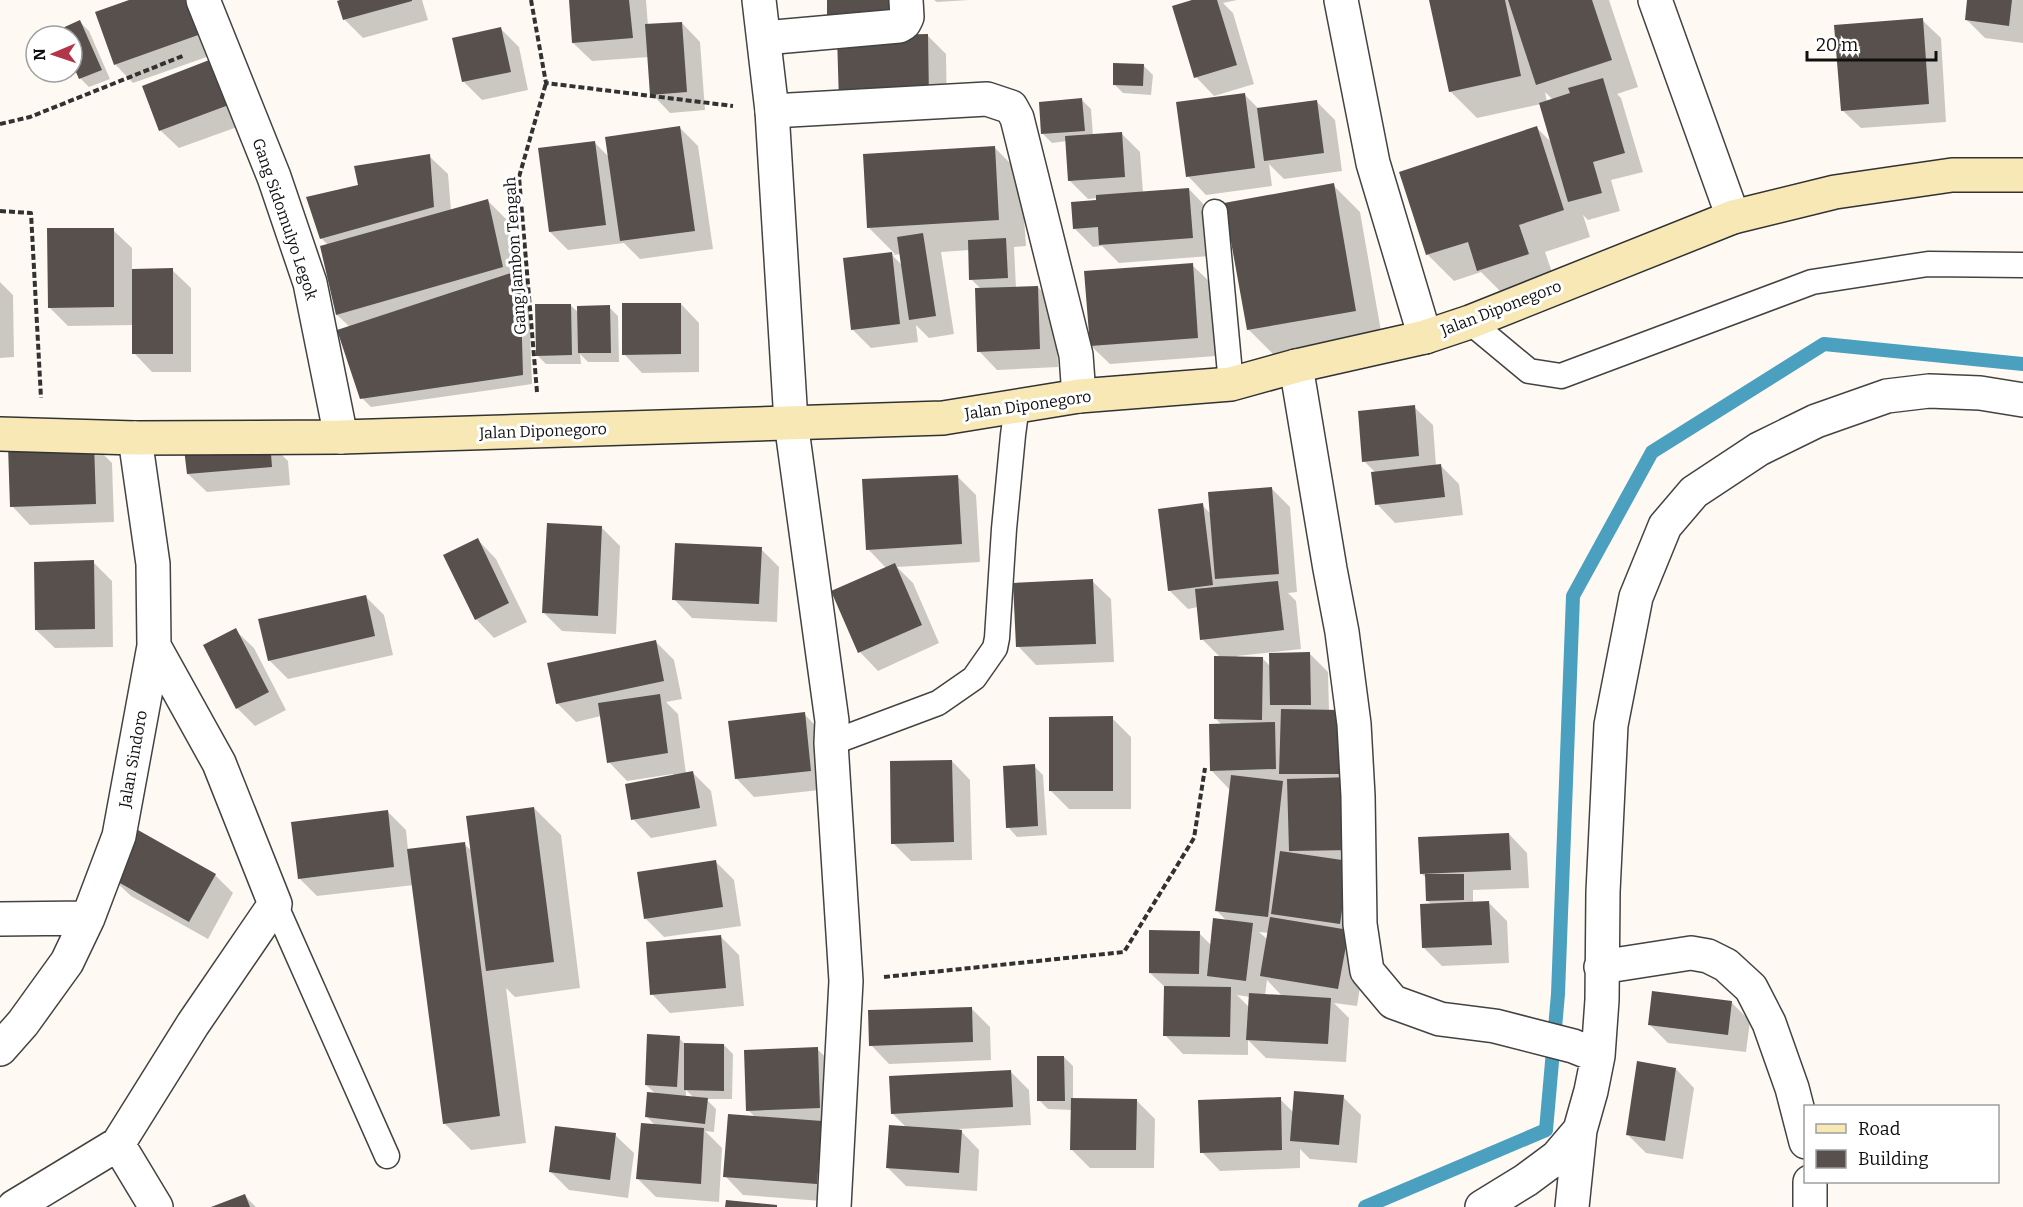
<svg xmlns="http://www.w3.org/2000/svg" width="2023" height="1207" viewBox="0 0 2023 1207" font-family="Bitter,serif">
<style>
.shadow{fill:#0003;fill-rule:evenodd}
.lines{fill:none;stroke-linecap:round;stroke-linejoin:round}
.stream{stroke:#4ba0c0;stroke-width:14}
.building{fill:#57504d}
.service-casing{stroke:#434343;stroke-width:27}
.minor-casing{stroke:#434343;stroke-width:36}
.tertiary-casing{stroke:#434343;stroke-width:36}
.secondary-casing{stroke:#323232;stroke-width:36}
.path{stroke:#323232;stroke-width:4;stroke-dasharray:6 3;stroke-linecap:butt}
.service{stroke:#fff;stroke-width:24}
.minor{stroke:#fff;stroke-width:33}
.tertiary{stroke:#fff;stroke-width:33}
.secondary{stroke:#f7e8b5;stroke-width:33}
.labels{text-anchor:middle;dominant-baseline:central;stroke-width:6;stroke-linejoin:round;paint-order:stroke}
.street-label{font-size:16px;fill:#101010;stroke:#fff}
</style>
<rect width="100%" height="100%" fill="#fefaf3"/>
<!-- shadow -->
<path class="shadow" d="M131,0H199L218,53L133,83L115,64Z
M345,0H422L428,20L363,38L344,19Z
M570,0H646L648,26L682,23L700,42L705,110L670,113L652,94L649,57L592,61L573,43Z
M829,0H918V36L927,35L946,54L947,118L859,120Z
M934,0H969L937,2Z
M1190,0H1237L1223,3L1233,13L1254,84L1214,96L1196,77L1191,2Z
M1430,0H1609L1638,87L1617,94L1621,98L1643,172L1611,180L1620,211L1588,220L1583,215L1590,237L1545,252L1555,281L1506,297L1481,272L1454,281L1427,254L1536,127L1552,143L1541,104L1477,118L1450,91ZM1545,92L1553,100L1547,102Z
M1969,0H2023V43L1985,38L1967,20Z
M1922,20L1941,38L1946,122L1861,128L1842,110Z
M80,22L89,31L110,79L89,87L80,78L72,59V36H62Z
M501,29L519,47L528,90L482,100L464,82Z
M217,59L251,122L179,148L160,130Z
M1144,66L1153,75L1151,95L1123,93L1114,84Z
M1244,94L1259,109L1316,101L1335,120L1342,171L1284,179L1269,164L1272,186L1206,195L1188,176Z
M1082,100L1091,109L1093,136L1122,134L1140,152L1143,193L1189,189L1207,208L1210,256L1119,263L1102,246L1093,247L1074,228L1098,202L1097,198L1088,199L1070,181L1067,141L1052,143L1043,134Z
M680,128L698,146L713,249L640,259L624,243L568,250L550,232L594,142L609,157Z
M994,147L1021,174L1026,246L1014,247L1016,288L1038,287L1056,306L1058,367L997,370L979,351L981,289L971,279L970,250L941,252L954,334L929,338L916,325L918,342L871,348L853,330L845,259L895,254L869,228ZM901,254L902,265L892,255Z
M429,156L448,174L451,211L488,201L506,219L518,272L528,280L532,384L371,407L362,398L350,327L337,315L322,247L328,245L322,239L308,198L360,186Z
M1333,185L1360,212L1382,337L1275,356L1248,329Z
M113,230L132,248V270H172L191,288V372H152L134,353V325L68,326L49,307Z
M1192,265L1211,283L1216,356L1110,364L1091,346Z
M0,282L13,295L14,357L0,358Z
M681,304L699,323V372L642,373L624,354Z
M570,305L579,313L609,307L618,316L619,362H588L580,354L581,364H546L537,355Z
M1414,407L1433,425L1436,466H1441L1459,484L1463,515L1395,523L1377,504L1376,473L1364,461Z
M269,442L288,461L290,485L207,492L188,474Z
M93,444L112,463L114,522L30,525L12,506Z
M957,476L976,495L980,562L897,567L913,583L939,643L878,671L860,652L833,592L886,568L868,549Z
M1272,489L1290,507L1297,592L1288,593L1296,601L1301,649L1237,656V658H1262L1270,666L1310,654L1328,672L1329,711H1342L1366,950L1357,1006L1334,1003L1349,1018L1346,1062L1266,1058L1248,1040V1055L1183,1054L1165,1035L1166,988L1150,973L1199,933L1212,946L1227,921L1216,910L1230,790L1211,770L1222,725L1215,718L1220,657L1202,639L1198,607L1188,609L1169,590L1202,505L1211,514ZM1259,932L1269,933L1268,940ZM1267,980L1283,997L1265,996ZM1237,995L1250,997V1008Z
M602,528L620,546L616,634L562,631L543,612Z
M478,540L496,559L527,622L494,638L476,619Z
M761,549L779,567L777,622L692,618L674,599Z
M93,562L112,581L113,647L55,648L36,630Z
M1092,581L1111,599L1114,662L1036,665L1018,646Z
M365,596L384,615L393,655L288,679L269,660Z
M235,630L254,648L286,710L255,726L237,708Z
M655,641L674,660L682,699L666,702L678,714L686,774L693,773L711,791L717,826L651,838L633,819L673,776V774L627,781L609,762L601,716L576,722L557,703Z
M804,714L822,732L829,789L754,797L736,778Z
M1112,718L1131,737V809H1069L1050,790Z
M952,761L970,780L972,860L911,861L893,843Z
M1034,766L1043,775L1047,835L1017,837L1008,827Z
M534,808L561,835L580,988L515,997L506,988L526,1143L471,1150L444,1123L414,885L317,896L299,878L388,812L406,830L408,850L464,844L473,852Z
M1509,834L1527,853L1529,888L1473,890V903H1489L1507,921L1509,963L1442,966L1423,947L1432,905L1427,900V879L1421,873Z
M715,861L734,880L741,926L664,937L646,919Z
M215,875L233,893L208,939L131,896L112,878Z
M720,936L739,955L744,1006L670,1013L652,994Z
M1731,1002L1750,1021L1746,1052L1668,1043L1650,1025Z
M971,1008L990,1027L991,1060L889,1064L871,1045Z
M679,1038L686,1045H724L733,1054L732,1099H706L716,1109L714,1132L705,1131L722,1148L719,1202L656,1197L638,1179L656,1126L646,1116L656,1094L646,1085ZM686,1090L694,1098L686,1097Z
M817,1049L836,1067L835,1202L743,1195L725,1176L755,1117L748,1110Z
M1064,1057L1073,1066V1100H1136L1155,1119L1154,1168H1090L1071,1149L1072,1110L1048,1109L1039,1100Z
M1676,1069L1694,1088L1683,1159L1646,1153L1627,1134Z
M1010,1071L1029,1090L1031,1125L959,1129L979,1150L977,1191L906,1186L888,1168L907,1128L892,1113Z
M1343,1097L1361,1115L1357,1163L1310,1159L1300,1149V1168L1220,1171L1202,1152L1280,1099L1294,1113Z
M615,1135L634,1153L628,1198L569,1190L551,1172Z
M245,1196L256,1207H214Z"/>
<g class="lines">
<!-- stream -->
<path class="stream" d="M1365,1207L1546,1130L1558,994L1573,596L1652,452L1824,344L2023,364"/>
</g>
<!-- building -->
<path class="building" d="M129,0H189L201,34L114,65L95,12Z
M340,0H412V1L343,20L337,1Z
M569,0H629L633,38L572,43Z
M827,0H900L901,15L827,17Z
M1192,0H1217L1237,65L1194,78L1172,6Z
M1429,0H1505L1521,76L1449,92Z
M1508,0H1592L1612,60L1536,85Z
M1967,0H2012L2009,26L1965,20Z
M1923,18L1929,104L1841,111L1834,25Z
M80,20L102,70L79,79L72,63V36H61L58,30Z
M682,22L687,92L650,95L645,24Z
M501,27L511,72L462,82L452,38Z
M928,34L929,100L839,102L837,36Z
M217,57L234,103L159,131L142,86Z
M1113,63L1144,64L1143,86L1113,85Z
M1603,78L1625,153L1593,162L1602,193L1568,202L1539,103L1570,93L1568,88Z
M1245,93L1255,168L1186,177L1176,102Z
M1082,98L1085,131L1041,134L1039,102Z
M1317,100L1324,153L1264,161L1257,108Z
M680,126L695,231L620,241L605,137Z
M1537,126L1564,210L1519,225L1529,254L1477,271L1468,242L1426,255L1399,172Z
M1122,132L1125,177L1068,181L1065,136Z
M595,141L606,225L549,232L538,148Z
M995,146L999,220L867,228L863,154Z
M430,154L434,207L320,239L306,197L358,185L354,166Z
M1334,183L1356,311L1247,330L1224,203Z
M1189,188L1193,238L1099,245L1098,227L1073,229L1071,202L1096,200V195Z
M488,199L503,267L336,315L320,246Z
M47,228H114V307L48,308Z
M923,233L936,316L909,320L897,237Z
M1006,238L1008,278L969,280L968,240Z
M892,252L900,324L851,330L843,258Z
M1193,263L1198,338L1090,346L1084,271Z
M173,268V354H132V269Z
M520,270L523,375L360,399L337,330Z
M1038,286L1040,349L977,352L975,288Z
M622,303H681V354L622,355Z
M535,304H571L572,355L536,356Z
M610,305L611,353H578L577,306Z
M1415,405L1419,456L1362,462L1358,411Z
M270,441L272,467L187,474L184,449Z
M94,443L96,504L10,507L8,446Z
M1441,464L1445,497L1375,505L1371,472Z
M958,475L962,544L866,550L862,479Z
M1272,487L1279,574L1215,579L1208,492Z
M1203,503L1213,585L1168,591L1158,509Z
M547,523L602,526L598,616L542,613Z
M478,538L509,603L475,620L443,555Z
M675,543L762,547L759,604L672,600Z
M94,560L95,629L35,630L34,562Z
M895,563L922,625L858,653L831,591Z
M1093,579L1096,644L1016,647L1013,583Z
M1278,581L1284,630L1200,640L1195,589Z
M366,595L375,636L268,661L258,619Z
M236,628L269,692L236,709L203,645Z
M656,640L664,681L556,704L547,663Z
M1310,652L1311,705H1270L1269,653Z
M1214,656L1263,657L1262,720L1214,719Z
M660,694L668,753L607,763L598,703Z
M1281,709L1342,710V774H1279Z
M805,712L811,771L735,779L728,721Z
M1113,716V791H1049V717Z
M1275,722L1276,769L1210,771L1209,724Z
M952,760L954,842L891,844L890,761Z
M1035,764L1038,826L1006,828L1003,766Z
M693,771L700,808L631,820L625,784Z
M1231,775L1283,781L1268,917L1215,911Z
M1352,777L1354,850L1289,851L1287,779Z
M534,807L554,962L486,971L466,816Z
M388,810L394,867L298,879L291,822Z
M138,830L216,874L189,922L111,878Z
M1509,833L1511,870L1420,874L1418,837Z
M465,842L500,1116L443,1124L407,849Z
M1280,851L1349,861L1340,924L1271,914Z
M716,860L723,907L644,919L637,872Z
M1425,874H1464V900L1426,901Z
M1489,901L1492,945L1422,948L1420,904Z
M1270,917L1349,930L1338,989L1260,976Z
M1213,918L1253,923L1246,981L1207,976Z
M1149,930L1200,931L1199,974L1149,973Z
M721,935L726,988L650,995L646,942Z
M1164,986L1231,987L1230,1037L1163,1036Z
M1652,991L1732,1001L1728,1035L1648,1025Z
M1249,993L1331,998L1328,1044L1246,1040Z
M972,1007L973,1042L869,1046L868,1010Z
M647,1034L680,1036L677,1087L645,1085Z
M684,1043L724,1044V1091L684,1090Z
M818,1047L820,1108L746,1111L744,1050Z
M1037,1056H1064L1065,1101H1037Z
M1637,1061L1676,1068L1665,1141L1626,1135Z
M1011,1070L1013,1107L891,1114L889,1076Z
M1294,1091L1344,1095L1339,1145L1290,1141Z
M647,1092L708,1098L705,1124L645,1117Z
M1281,1097L1282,1150L1200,1153L1198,1100Z
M1071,1098L1137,1099L1136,1150H1070Z
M728,1114L822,1121L817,1184L723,1177Z
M641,1123L704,1128L701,1184L636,1179Z
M889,1125L962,1130L959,1173L886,1168Z
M555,1126L616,1133L610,1180L549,1172Z
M245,1194L250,1207H211Z
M726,1200L777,1205V1207H725Z"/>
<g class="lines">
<!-- service casing -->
<g class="service-casing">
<path id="service" d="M1215,212L1231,384
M1470,322L1529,371L1561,376L1812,282L1928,264L2023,265
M831,743L938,703L974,678L995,648L997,638L1004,529L1013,435L1017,405
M275,904L387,1156"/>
</g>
<!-- minor casing -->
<g class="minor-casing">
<path id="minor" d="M203,0L274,177L310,283L341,437
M1341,0L1373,163L1425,337
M1655,0L1733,217
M764,38L899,26L904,23L907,17L906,0
M772,111L987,99L1011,107L1017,118L1076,355L1079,396
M1296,366L1330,569L1342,632L1354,724L1358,796L1360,924L1367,971L1393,1002L1440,1019L1495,1026L1573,1046L1598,1056
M0,919L88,918
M1601,967L1691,953L1708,956L1726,965L1751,988L1769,1023L1792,1088L1806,1142
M0,1049L23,1023L67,962L88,918L119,836L154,646L153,564L135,438
M118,1144L193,1024L275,904L219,763L154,646
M1810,1182V1207
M14,1207L118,1144L156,1207
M1482,1207L1526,1180L1557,1157L1580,1130L1591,1091L1598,1056L1602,1000L1603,892L1611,725L1636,597L1665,526L1694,492L1759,449L1816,421L1887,396L1929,391L1980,393L2023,400
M1572,1207L1580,1130"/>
</g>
<!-- tertiary casing -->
<g class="tertiary-casing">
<path id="tertiary" d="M759,0L772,111L791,422L832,721L831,743L846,981L834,1207"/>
</g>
<!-- secondary casing -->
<g class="secondary-casing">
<path id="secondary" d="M0,434L135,438L341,437L943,418L1079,396L1231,384L1296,366L1425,337L1470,322L1733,217L1835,192L1952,175H2023"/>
</g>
<!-- path -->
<path class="path" d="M531,0L546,83L733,106
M0,124L30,117L185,55
M0,211L31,213L41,398
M537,392L519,177L546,83
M884,977L1124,952L1194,838L1205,768"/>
<!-- service -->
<use href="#service" class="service"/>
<!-- minor -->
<use href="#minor" class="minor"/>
<!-- tertiary -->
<use href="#tertiary" class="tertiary"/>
<!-- secondary -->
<use href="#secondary" class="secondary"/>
</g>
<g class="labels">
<!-- street labels -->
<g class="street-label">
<text transform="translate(285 219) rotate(71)">Gang Sidomulyo Legok</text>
<text transform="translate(515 256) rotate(-94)">Gang Jambon Tengah</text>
<text transform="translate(1501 308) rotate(-21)">Jalan Diponegoro</text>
<text transform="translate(1028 405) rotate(-8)">Jalan Diponegoro</text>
<text transform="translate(543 431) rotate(-2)">Jalan Diponegoro</text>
<text transform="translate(133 759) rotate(-80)">Jalan Sindoro</text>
</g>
</g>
<!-- legend -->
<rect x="1804" y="1105" width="195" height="78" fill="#ffffff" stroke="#9f9f9f" stroke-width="1.5"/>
<rect x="1816" y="1124" width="30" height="9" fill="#f7e8b5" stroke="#9f9f9f" stroke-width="1.5"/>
<text x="1858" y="1135" font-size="18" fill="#101010">Road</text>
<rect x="1816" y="1150" width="30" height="18" fill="#57504d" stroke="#9f9f9f" stroke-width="1.5"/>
<text x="1858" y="1165" font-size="18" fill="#101010">Building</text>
<!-- north arrow -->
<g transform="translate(54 54) rotate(268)"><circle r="28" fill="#ffffff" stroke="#9f9f9f" stroke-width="1.5"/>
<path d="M0-4.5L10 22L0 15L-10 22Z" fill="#b2354a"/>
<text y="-9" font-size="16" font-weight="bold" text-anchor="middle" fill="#101010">N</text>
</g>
<!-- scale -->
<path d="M1807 51v9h129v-9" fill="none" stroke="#101010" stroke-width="3"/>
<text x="1816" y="51" font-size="18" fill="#101010" stroke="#ffffff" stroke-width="4.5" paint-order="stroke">20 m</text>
</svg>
